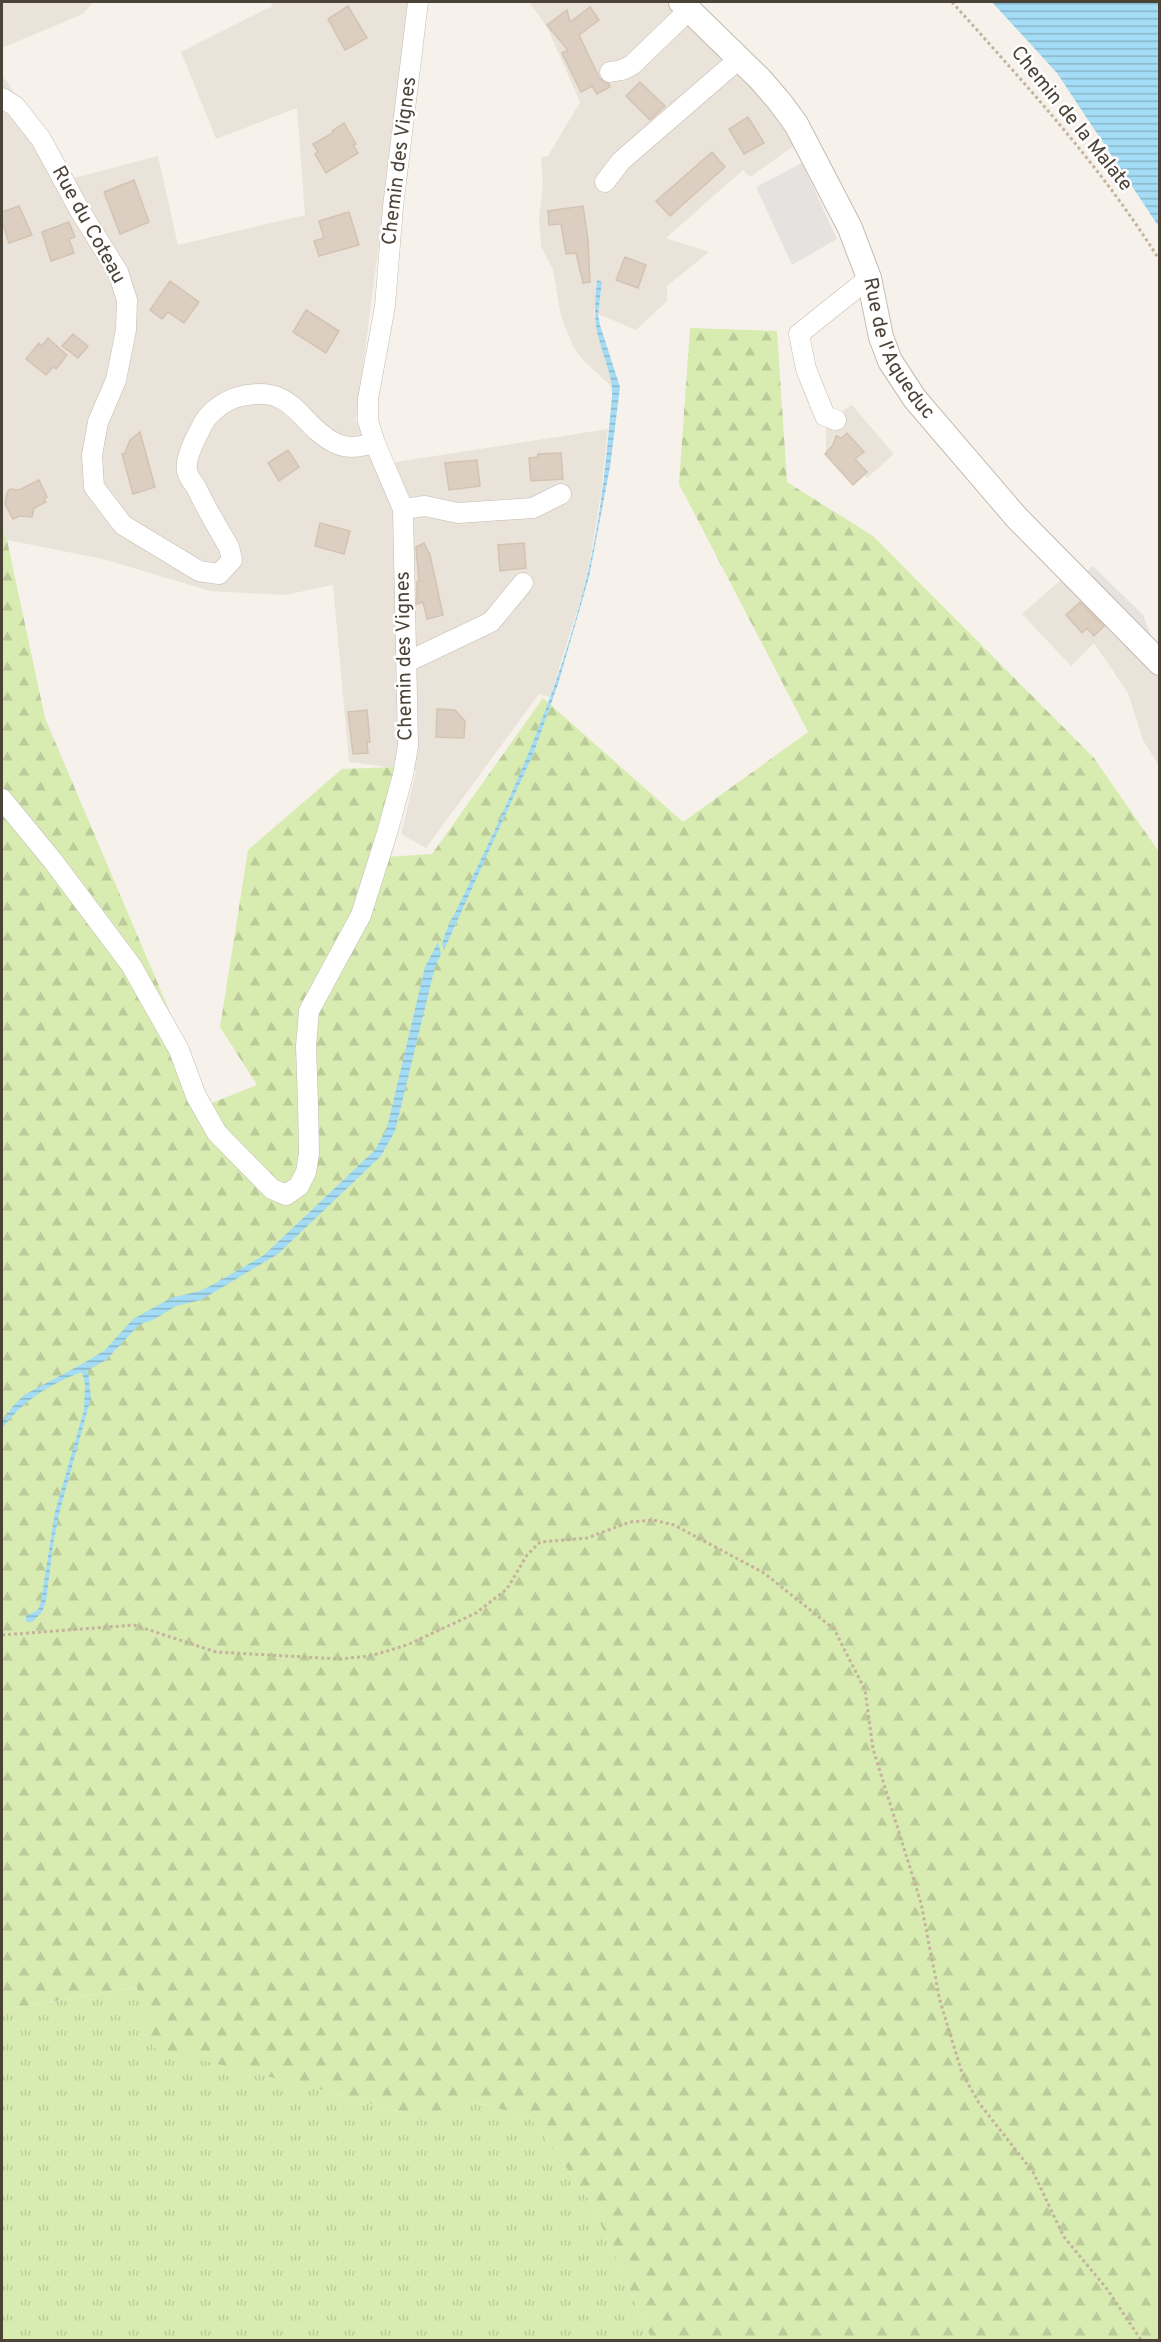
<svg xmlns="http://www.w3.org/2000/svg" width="1161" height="2342" viewBox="0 0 1161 2342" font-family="Overpass,sans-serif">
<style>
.residential{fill:#eae3d9}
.grass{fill:url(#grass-tufts)}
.forest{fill:url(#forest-firs)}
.parking{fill:#e5e2df}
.water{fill:url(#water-rules)}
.building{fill:#dccfc2;stroke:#d4c3b2;stroke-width:1.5}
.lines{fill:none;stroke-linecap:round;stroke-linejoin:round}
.minor-casing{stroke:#c5bbaf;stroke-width:21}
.tertiary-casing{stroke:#c5bbaf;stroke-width:26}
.path{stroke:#c5b39d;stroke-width:3;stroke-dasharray:3 3;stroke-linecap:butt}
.minor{stroke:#fff;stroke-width:20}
.tertiary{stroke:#fff;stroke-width:24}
.labels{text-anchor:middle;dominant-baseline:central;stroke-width:5;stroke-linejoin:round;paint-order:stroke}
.street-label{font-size:20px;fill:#4b4238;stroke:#fff}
</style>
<defs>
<pattern id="grass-tufts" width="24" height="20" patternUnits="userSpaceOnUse" patternTransform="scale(1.5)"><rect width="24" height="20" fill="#d8ecb2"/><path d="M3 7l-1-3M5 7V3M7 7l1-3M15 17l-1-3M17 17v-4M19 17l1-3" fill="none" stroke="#bbcc9a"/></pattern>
<pattern id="forest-firs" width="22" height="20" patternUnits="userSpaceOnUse" patternTransform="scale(1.5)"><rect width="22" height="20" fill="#d8ecb2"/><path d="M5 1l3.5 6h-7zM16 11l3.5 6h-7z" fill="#bbcc9a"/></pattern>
<pattern id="water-rules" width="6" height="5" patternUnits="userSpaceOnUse" patternTransform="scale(1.5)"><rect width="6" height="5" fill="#a5dcf5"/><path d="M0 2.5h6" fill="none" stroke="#88b4c7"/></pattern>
</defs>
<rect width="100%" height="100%" fill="#f6f2eb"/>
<!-- residential -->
<path class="residential" d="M2,2H93L83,14L2,48Z
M270,2H409L410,5L356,420L377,465L608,429L601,493L590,560L582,595L550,697L539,694L426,848L401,834L416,771L349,762L333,585L285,595L210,591L103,559L7,540L2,527V74L70,179L158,156L178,245L305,215L297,108L216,139L181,52L272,6Z
M529,2H667L746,77L795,145L750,177L743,170L666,238L709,252L667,286V301L636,330L598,314L602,282L597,281L594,314L600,344L612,376V387L583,360L573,346L561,316L553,270L541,246L539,218L543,184L541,157L548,156L580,102L547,27Z
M852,405L894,454L867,478L864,475L853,485L825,454L826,452V423Z
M1065,576L1159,671V766L1143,740L1128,693L1094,643L1071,666L1022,614Z"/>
<!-- grass -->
<path class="grass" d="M138,1987L331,2092L436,2123L469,2101L530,2117L591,2202L652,2340H2V2010Z"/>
<!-- forest -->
<path class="forest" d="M690,328L777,331L787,482L873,536L1094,758L1159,852V2340H652L591,2202L530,2117L470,2101L436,2123L331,2092L153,2048L137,1987L2,2010V527L7,540L45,718L209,1104L257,1085L220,1027L248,850L342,769L396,767L384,857L432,854L543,698L683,822L808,732L679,484Z"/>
<!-- parking -->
<path class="parking" d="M802,163L837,239L792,265L756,187Z
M1093,566L1143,615L1153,641L1084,574Z"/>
<!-- water -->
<path class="water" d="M992,2H1159V227L1057,73Z
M597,280L602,282L598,314L600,325L620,387L610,467L589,577L558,684L534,752L444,950L442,944L446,931C505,813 561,692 590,563C602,509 607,451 612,396C613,376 605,362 600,343C593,322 595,302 597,280Z
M438,942L441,954L435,967L395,1131L381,1156L278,1254L201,1300L176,1306L153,1320L143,1323L137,1327L106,1360L88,1370L91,1398L60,1510L53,1545L46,1601L42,1612L32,1622H26V1616L38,1610L41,1601L55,1512L84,1410L85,1384L82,1372C51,1383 21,1402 2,1429V1423L12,1407L24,1395L84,1363L105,1350L133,1319L171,1298L200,1291L214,1284L264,1255L375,1150L387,1128L425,967Z"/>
<!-- building -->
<path class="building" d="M348,6L367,38L345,50L328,19Z
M590,7L599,20L579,35L600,79L609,84L610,87L597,94L592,86L581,92L562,53L568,50L547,25L567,10L570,22Z
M640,82L665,106L650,120L626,96Z
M748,117L764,143L744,154L729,129Z
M344,123L356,144L353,145L358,153L326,173L315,154L318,152L313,144L333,133L332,131Z
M712,152L725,167L670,216L656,201Z
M134,180L149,222L120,234L104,192Z
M19,206L32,235L9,243L2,221V212Z
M583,206L588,240L590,282L583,283L576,253L566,254L561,224L549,225L548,211Z
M349,212L359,245L319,256L314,241L324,238L319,221Z
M69,222L75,237L69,239L74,253L51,261L42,232Z
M625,257L646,265L638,288L616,280Z
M170,281L199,302L184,323L168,312L162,319L150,310Z
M306,310L339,331L326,353L293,332Z
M73,334L88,346L78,358L62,346Z
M48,338L67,355L56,369L53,367L46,375L26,359L39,343L42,346Z
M140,432L155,487L133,494L122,454L125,453L130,440Z
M847,433L864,452L855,459L867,472L853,485L825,454L833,445L836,436L842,438Z
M288,450L299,467L279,481L268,463Z
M561,453L563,479L531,481L529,458L538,457V454Z
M477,460L480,486L449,490L445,463Z
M39,480L47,497L44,499L46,502L34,508L32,517L19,516L13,519L5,504L7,493L10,489L19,490Z
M320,523L350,531L344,554L315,546Z
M424,543L430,555L443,615L427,619L423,602L417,604V582L419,581L416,547Z
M524,543L526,568L500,571L498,545Z
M1080,602L1104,626L1094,636L1087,628L1082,633L1066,615Z
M437,709L455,710L465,721L464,738L436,737Z
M367,710L370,742H367L368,753L353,754L348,712Z"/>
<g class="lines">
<!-- minor casing -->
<g class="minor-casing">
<path id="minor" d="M610,72L622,70L632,65L689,10
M2,98L15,106L41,139L80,211L118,272L127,300L126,330L116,380L98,422L92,455L94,487L123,525L199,571L219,574L232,560L229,547C217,527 206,508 196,487C193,483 188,476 187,471C185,457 195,439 201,428C207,413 224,401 238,397C295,382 297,424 335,443C348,450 361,446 375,443
M605,182L621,161L740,58
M836,420L825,416L806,369L799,334L869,278
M403,509L425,506L458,513L533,508L561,494
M407,662L491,622L523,583
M2,799L53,861L131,965L179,1050L196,1096L217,1133L272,1189L286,1195L299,1186L306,1172L309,1153L308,1104L306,1046L309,1011L361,915L387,833L403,775L408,746L403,509L375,443L368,421V399L385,306L393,207L418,2"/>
</g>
<!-- tertiary casing -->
<g class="tertiary-casing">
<g id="tertiary">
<path id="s1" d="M681,2L760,79L779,101L796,124L850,228L869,278L881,337L890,361L915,399L1017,518L1160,663"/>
</g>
</g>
<!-- path -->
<path class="path" d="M952,2C1025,84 1102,167 1160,261
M2,1635L134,1625L216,1652L339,1659L370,1656L407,1645L476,1613L507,1589L527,1555L540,1542L587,1538L630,1522L653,1520L674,1525L764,1573L834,1629L865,1690L873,1749L921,1903L940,2001L962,2073L979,2103L1033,2172L1064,2237L1107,2289L1141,2340"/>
<!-- minor -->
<use href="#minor" class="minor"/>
<!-- tertiary -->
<use href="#tertiary" class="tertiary"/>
</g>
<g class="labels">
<!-- street labels -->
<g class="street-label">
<text transform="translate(1071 119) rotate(51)">Chemin de la Malate</text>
<text transform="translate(400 161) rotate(-83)">Chemin des Vignes</text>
<text transform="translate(88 225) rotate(61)">Rue du Coteau</text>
<text stroke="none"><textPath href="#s1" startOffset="416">Rue de l'Aqueduc</textPath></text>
<text transform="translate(405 656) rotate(-91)">Chemin des Vignes</text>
</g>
</g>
<!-- border -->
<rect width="1161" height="2342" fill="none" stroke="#4b4238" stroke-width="6"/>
</svg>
